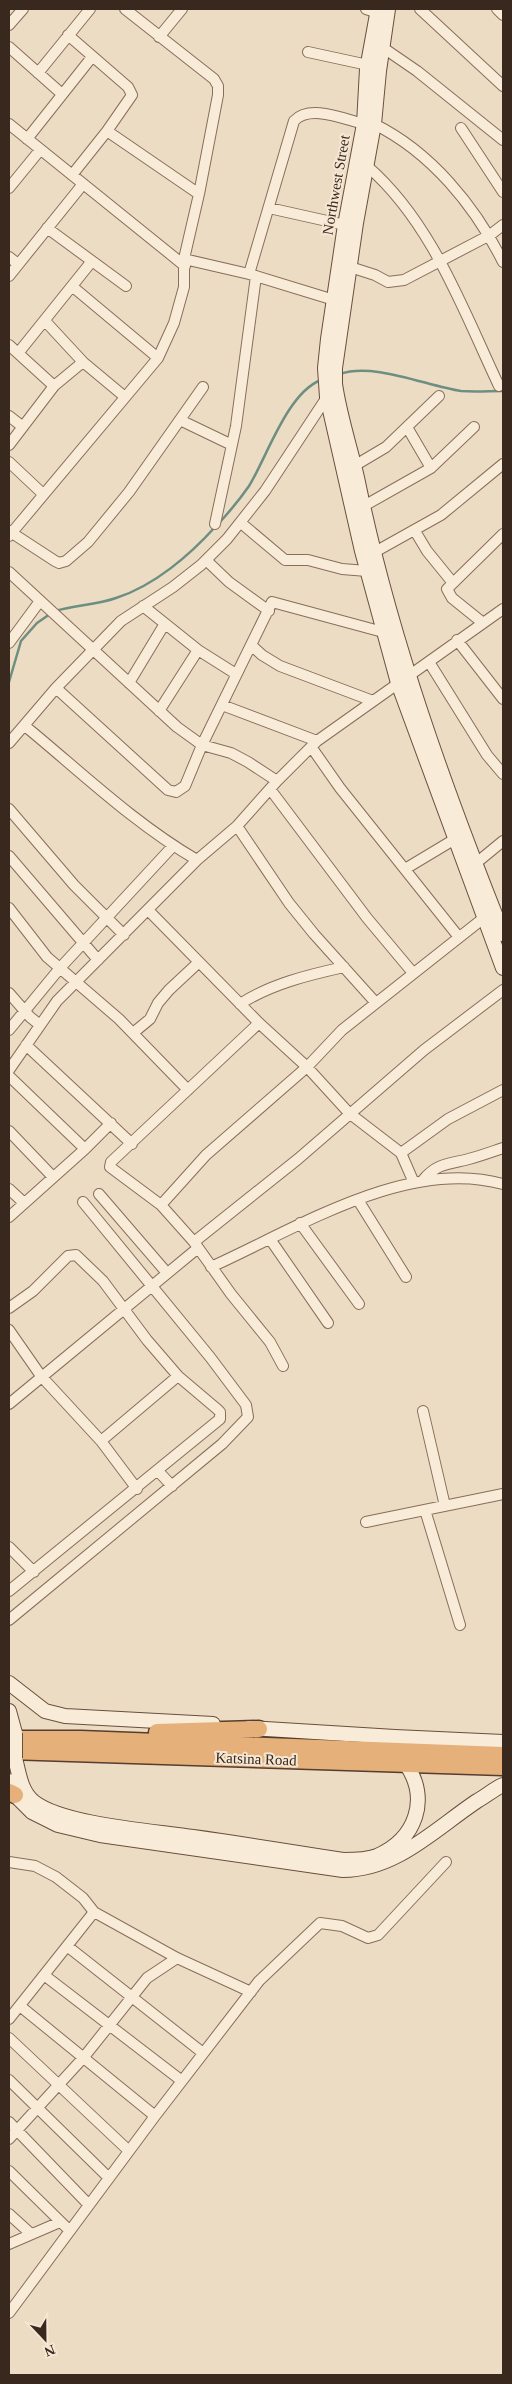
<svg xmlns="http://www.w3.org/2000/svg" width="512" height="2384" viewBox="0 0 512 2384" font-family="Georgia,serif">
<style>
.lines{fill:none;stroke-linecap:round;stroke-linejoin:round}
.stream{stroke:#6d8f82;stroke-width:2.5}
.minor-casing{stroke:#886e5b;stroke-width:12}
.secondary-casing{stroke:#694f3e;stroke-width:16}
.trunk-casing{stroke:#553d2f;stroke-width:19}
.minor{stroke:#f8ebd7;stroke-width:10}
.secondary{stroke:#f8ebd7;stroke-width:14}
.trunk{stroke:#e6b07a;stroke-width:16}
.secondary-bridge-casing{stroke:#694f3e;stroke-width:16;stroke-linecap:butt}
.secondary-bridge{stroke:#f8ebd7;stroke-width:14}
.labels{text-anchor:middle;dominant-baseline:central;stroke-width:4;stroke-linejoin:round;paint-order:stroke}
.street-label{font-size:15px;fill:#38281e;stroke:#f5e7d3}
</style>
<rect width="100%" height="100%" fill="#eddcc4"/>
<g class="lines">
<!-- stream -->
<path class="stream" d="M340,374C373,362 427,386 461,391C475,392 489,391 503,391
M220,522C230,511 240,499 249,486C267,457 287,393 321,380
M55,611C75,605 96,605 116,598C154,586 190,555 216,526
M9,682L21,641L37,623L50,614"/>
<!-- minor casing -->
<g class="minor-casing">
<path id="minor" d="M366,9L378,13
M420,9L503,86
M497,9L503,15
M9,25L23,9
M68,35L128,87L132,95L107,131L72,175
M159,37L182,9
M9,47L62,94
M382,47L417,71L503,140
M308,52L368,65
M38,73L90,9
M9,124L185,266
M374,124C431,152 475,206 503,262
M461,128L503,192
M107,131L199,194
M27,139L92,57
M367,166C432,222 463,310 499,386
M9,188L40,150
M269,208L345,225
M47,228L126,286
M9,257L18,264
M184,259L249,274L334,300
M350,267L375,275L388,282L404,280L490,235L503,225
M249,274L294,121C310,104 343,119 364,124
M9,276L83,184
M73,287L158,358
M45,321L83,362L125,397
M9,345L54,386
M19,352L92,261
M9,416L23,427
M180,420L232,445
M407,427L431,468
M9,445L54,386L83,362
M9,462L43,494
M354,466L386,447L439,396
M362,507L431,468L474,427
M241,523L285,560H308L342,569L367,571
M215,524L236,426L256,276
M9,531L55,561L59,563L66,561L88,542L129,492L203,387
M415,531L427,551L453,583
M9,536L158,358L174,323L184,287V259L199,194L218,95V86L214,79L125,9
M373,553L441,515L503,464
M206,560L229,582L269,611
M9,572L177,727L202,745L231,753L248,762L277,781
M143,606L198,650L236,674
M483,623L452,598L447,589L503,534
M457,640L503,699
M9,643L40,601
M251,645L262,655L280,666L373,701
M429,662L487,755L503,774
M129,683L164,625
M56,688L168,790L176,792L185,786L202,745L272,602L383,632
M222,705L317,741
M159,711L198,650
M25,726C81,772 135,824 197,860
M9,743L56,688L121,621L173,587L201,565L227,539L265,491L327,397
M312,748L340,788L458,936
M270,789L367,918L413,973
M9,809L74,885L124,935
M237,826L289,903L314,934L376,1003
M9,856L98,960
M475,864L503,841
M405,869L455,839
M9,908L47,957L119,1019L188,1090
M148,910L259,1023L307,1067L349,1113L401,1153L414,1183
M9,993L30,1017L40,1025
M240,1004C271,984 308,975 344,967
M259,1023L111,1162L110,1167L161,1205L194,1242L231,1294L270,1342L283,1366
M9,1030L60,968L173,846
M133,1033L150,1019L158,1003L169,990L199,962
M26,1045L132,1144
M9,1070L57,1001L197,860L237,826L277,781L317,741L503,609
M9,1076L85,1149
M9,1131L53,1177
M401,1153L448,1119L503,1090
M423,1180C435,1165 446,1164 465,1160C478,1157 491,1152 503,1148
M9,1189L23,1202
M99,1194L167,1273
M358,1200L406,1277
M161,1205L206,1155L307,1067L342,1030L485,917
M9,1217L85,1149L111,1123
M300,1223L359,1304
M270,1239L328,1323
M194,1242L298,1159L424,1050L503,990
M211,1267C296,1229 407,1157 503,1184
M9,1308L33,1291L68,1256L76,1255L103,1281L147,1340L178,1376L217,1409L220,1412V1419L9,1591
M9,1330L41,1376L101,1441L137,1489
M9,1404L198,1248
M423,1411L445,1506
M101,1441L178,1376
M158,1471L172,1486
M425,1510L460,1625
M366,1522L503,1494
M9,1547L34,1572
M9,1620L222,1444L248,1417L246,1405L210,1357L83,1202
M9,1862L35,1866L56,1877L83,1898L94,1912L177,1958L251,1992
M67,1946L203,2053
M44,1975L182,2081
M20,2006L155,2116
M9,2019L94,1912
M9,2038L129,2151
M9,2080L109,2178
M9,2122L89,2205
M9,2139L84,2057L147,1978L177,1958
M9,2171L69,2230
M9,2214L31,2234
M9,2244L60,2222
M9,2313L155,2116L259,1981L320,1923L342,1926L368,1938L378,1935L446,1862"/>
</g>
<!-- secondary casing -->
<g class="secondary-casing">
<path id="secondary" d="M378,9L367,69L364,124L345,225L328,339L325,368L327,397L362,551L398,683L503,968
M388,9L379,71L374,124L356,223L335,368V384C340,419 352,452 359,487C391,640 445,789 503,934
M9,1683L45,1711L65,1716L213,1724
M9,1711L15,1733
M249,1728L395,1737L503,1742
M15,1758C19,1774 21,1792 34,1802C64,1825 154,1831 193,1837C243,1844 293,1852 343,1860C354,1860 366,1860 377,1856C416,1839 430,1799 406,1764
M9,1781L15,1795L32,1812L58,1825L100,1835L343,1870C396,1870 435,1829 477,1801C486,1796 494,1789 503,1785"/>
</g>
<!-- trunk casing -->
<g class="trunk-casing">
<path id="trunk" d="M157,1732L259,1729
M9,1739H81L503,1755
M9,1751L503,1767
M9,1792L15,1795"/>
</g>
<!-- minor -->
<use href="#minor" class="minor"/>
<!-- secondary -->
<use href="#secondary" class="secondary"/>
<!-- trunk -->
<use href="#trunk" class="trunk"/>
<!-- secondary-bridge casing -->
<g class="secondary-bridge-casing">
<path id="secondary-bridge" d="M15,1733V1758"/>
</g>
<!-- secondary-bridge -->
<use href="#secondary-bridge" class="secondary-bridge"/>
</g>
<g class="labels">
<!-- street labels -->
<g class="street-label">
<text transform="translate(336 185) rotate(-80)">Northwest Street</text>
<text transform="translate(256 1759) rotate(2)">Katsina Road</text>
</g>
</g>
<!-- border -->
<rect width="512" height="2384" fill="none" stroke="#38281e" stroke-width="20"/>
<!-- north arrow -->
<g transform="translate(45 2339) rotate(158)" stroke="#f5e7d3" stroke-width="4" paint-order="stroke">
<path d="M0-4L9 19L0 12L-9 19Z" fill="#38281e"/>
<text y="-8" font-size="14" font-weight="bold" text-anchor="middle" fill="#38281e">N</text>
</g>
</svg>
